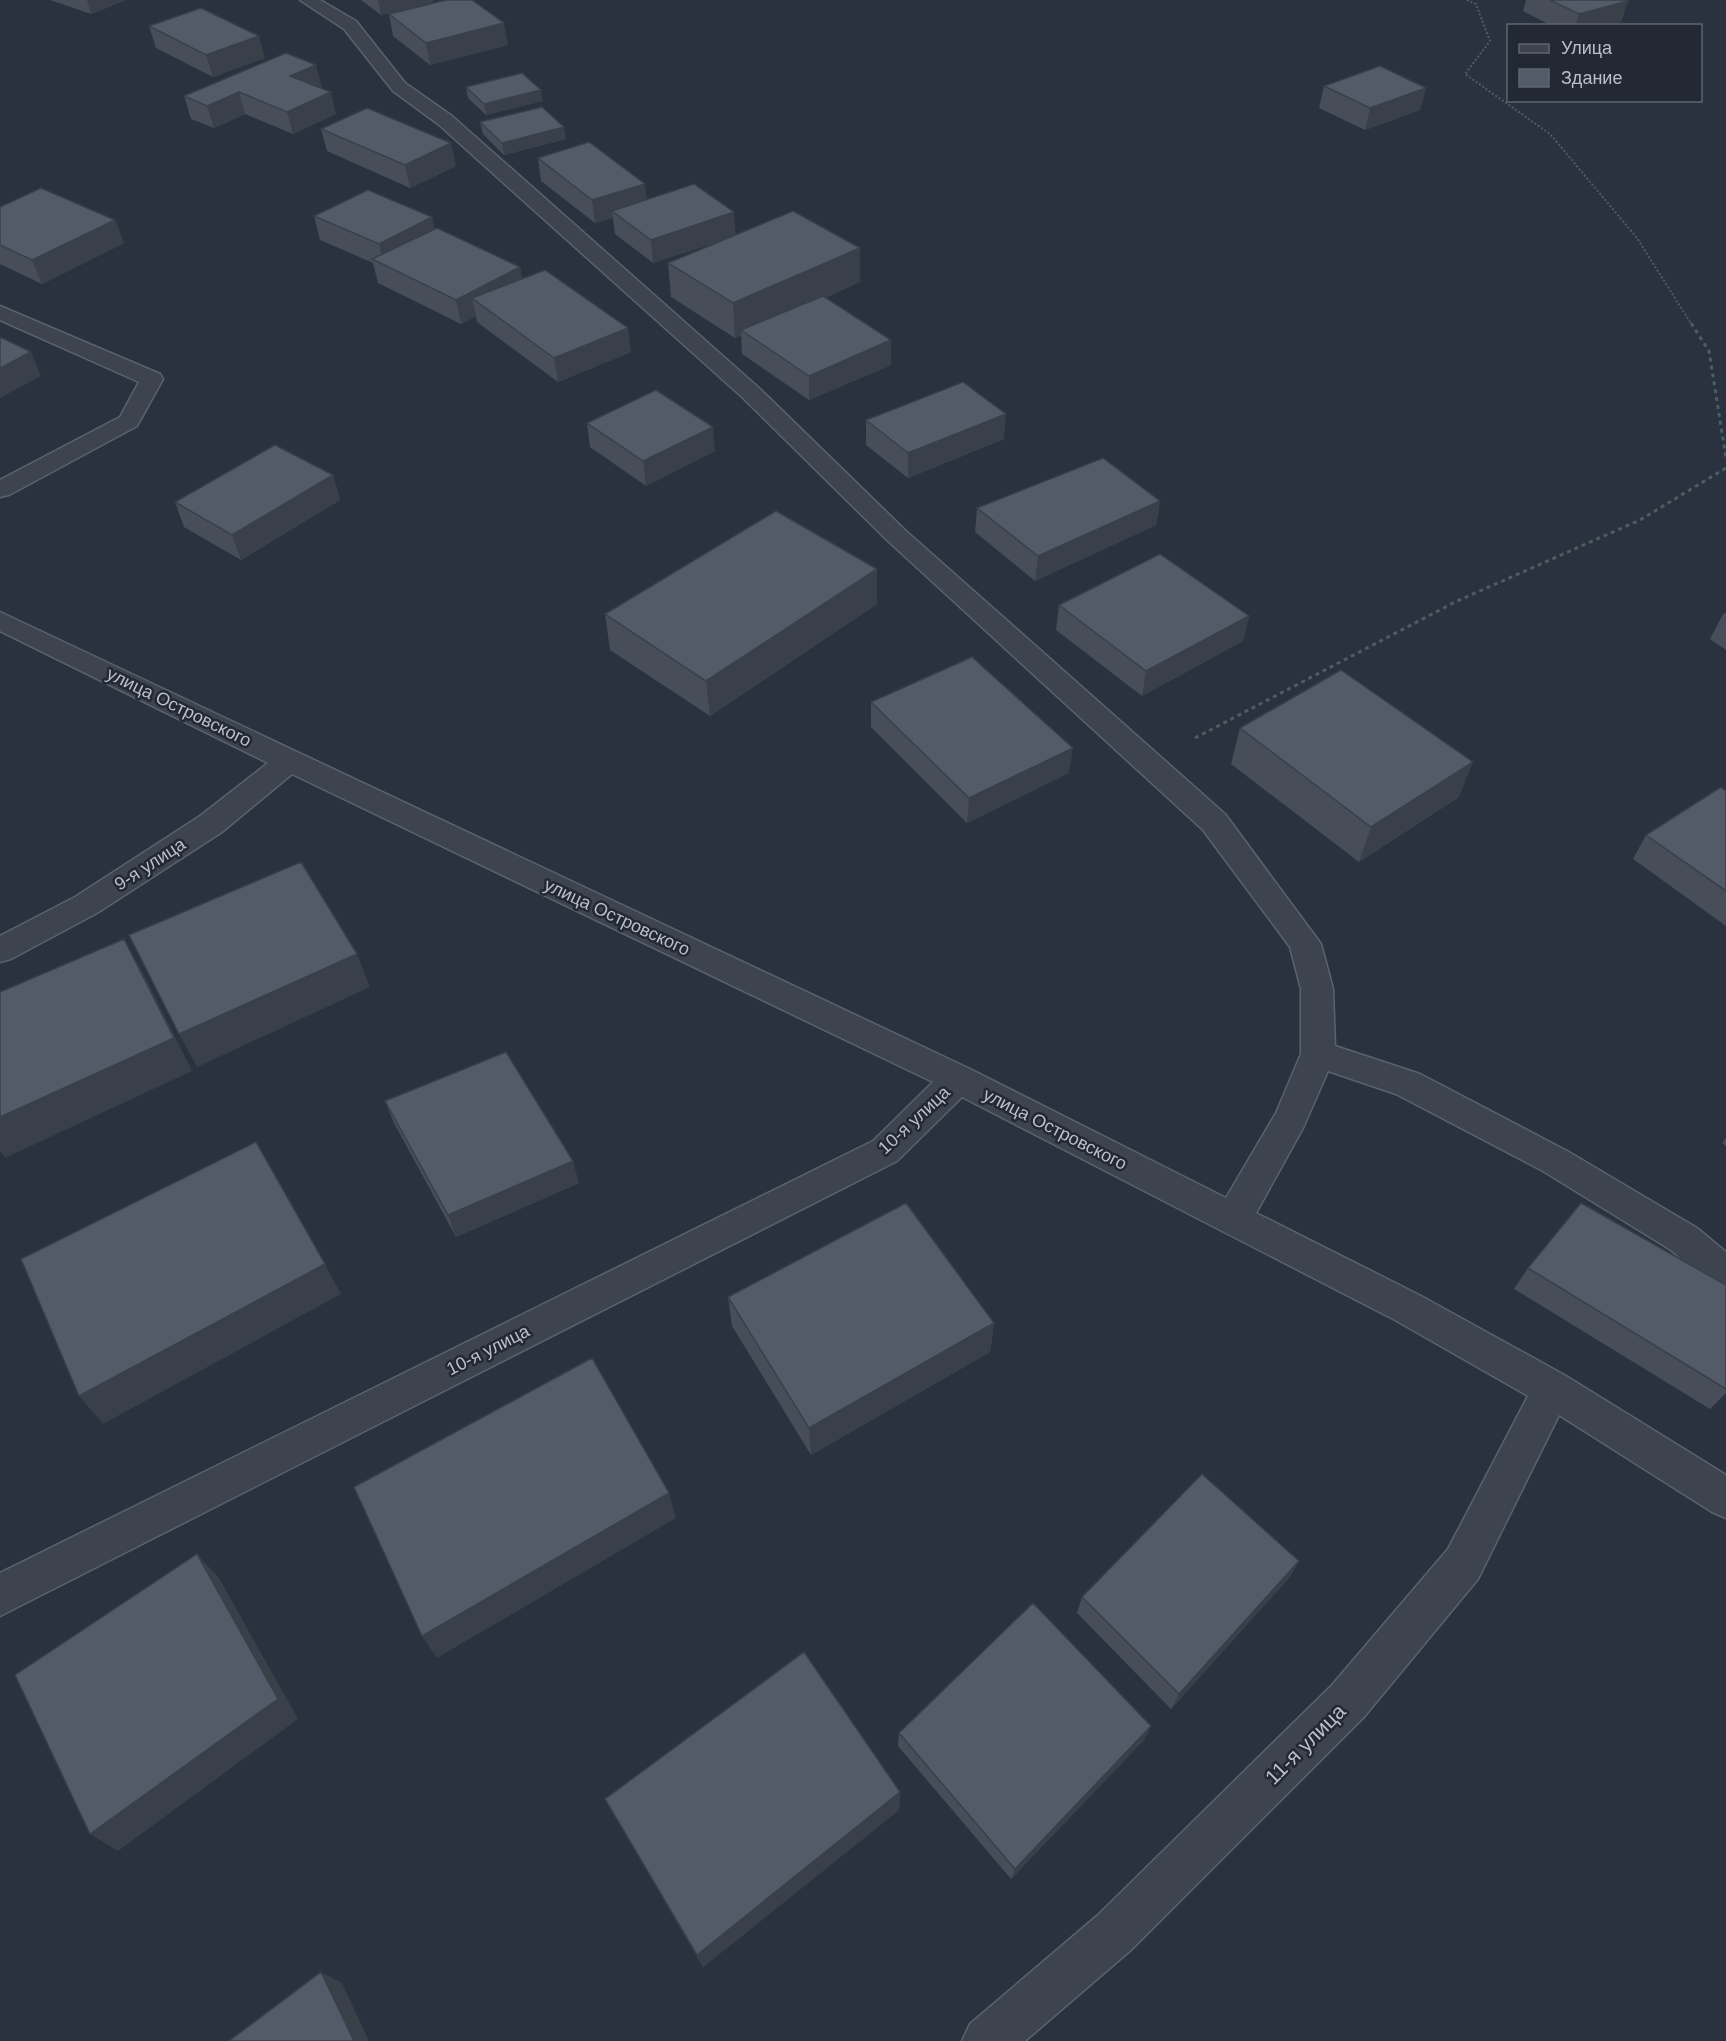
<svg xmlns="http://www.w3.org/2000/svg" width="1726" height="2041" viewBox="0 0 1726 2041" font-family="Helvetica,sans-serif">
<style>
.lines{fill:none;stroke-linecap:round;stroke-linejoin:round}
.minor-casing{stroke:#5b626c;stroke-width:3}
.path-far1{stroke:#4d5d60;stroke-width:2;stroke-dasharray:2 2;stroke-linecap:butt}
.path{stroke:#4d5d60;stroke-width:3;stroke-dasharray:4 4;stroke-linecap:butt}
.minor{fill:#3d444f;fill-rule:evenodd}
.wall{fill:#474e5a}
.shaded-wall{fill:#3a404a}
.building{fill:#535b69;stroke:#3a404a;stroke-width:1.5}
.labels{text-anchor:middle;dominant-baseline:central;stroke-width:5;stroke-linejoin:round;paint-order:stroke}
.street-label{font-size:18px;fill:#babfc9;stroke:#222934}
.near-street-label{font-size:21px;fill:#babfc9;stroke:#222934}
</style>
<rect width="100%" height="100%" fill="#29323e"/>
<g class="lines">
<!-- minor casing -->
<g class="minor-casing">
<path id="minor" d="M300,0H320L356,21L405,83L452,116L759,388L906,531L1225,814L1321,944L1333,989L1335,1046L1420,1074L1567,1151L1697,1228L1726,1252V1291L1713,1287L1671,1250L1543,1171L1396,1094L1328,1071L1303,1128L1256,1213L1421,1296L1566,1376L1726,1475V1518L1712,1512L1559,1415L1478,1579L1364,1717L1132,1949L1025,2041H962L970,2024L1098,1915L1332,1685L1448,1549L1528,1396L1395,1320L962,1097L897,1161L0,1616V1573L873,1141L933,1082L292,774L222,832L97,913L11,959L0,962V936L75,897L200,816L268,763L0,631V612L970,1069L1226,1198L1276,1113L1301,1054V989L1290,947L1203,830L888,541L743,398L438,124L393,91L344,29Z
M0,306L160,374L163,379L137,426L9,495L0,497V480L120,417L139,382L0,320Z"/>
</g>
<!-- path-far1 -->
<path class="path-far1" d="M1467,0L1476,4L1490,41L1465,74L1550,134L1637,238L1692,325"/>
<!-- path -->
<path class="path" d="M1691,323L1709,351L1726,458
M1195,738L1455,602L1640,520L1726,468"/>
<!-- minor -->
<use href="#minor" class="minor"/>
</g>
<!-- wall -->
<path class="wall" d="M50,0H126L91,14Z
M361,0H433V2L381,15Z
M1526,0H1626L1628,1L1621,22L1609,26H1552L1523,11Z
M389,14L508,45L430,65L393,36Z
M149,26L265,58L213,77L156,48Z
M286,53L322,87L320,88L336,114L293,134L245,114L214,128L191,119L184,96Z
M1324,86L1426,88L1420,110L1365,130L1319,108Z
M466,87L543,101L486,115L468,98Z
M480,122L566,139L504,155L483,134Z
M321,129L456,166L410,188L327,151Z
M538,158L647,199L736,235L860,282L825,298L891,365L809,400L742,354L741,335L735,338L671,297L668,263L730,238L653,263L615,234L613,218L595,223L541,181Z
M0,207L115,220L124,243L42,284L0,264Z
M314,216L520,267L522,279L631,352L558,382L477,322L476,316L461,324L378,283L373,263L320,240Z
M866,420L1004,439L908,478L866,445Z
M587,423L715,451L646,486L590,447Z
M333,475L340,500L241,560L184,527L175,502Z
M1160,501L1156,525L1035,581L975,532L977,508Z
M877,569V604L710,716L610,650L605,614Z
M1059,605L1249,616L1243,641L1142,696L1056,630Z
M1726,613V650L1710,639L1723,614Z
M871,702L1069,773L967,823L871,727Z
M1240,728L1459,797L1359,862L1231,764Z
M1726,791V926L1633,859L1646,835Z
M385,1101L579,1183L456,1237L394,1123Z
M1726,1138V1146L1722,1143Z
M1528,1268L1726,1285V1393L1710,1409L1514,1289Z
M728,1297L994,1323L990,1352L811,1455L732,1326Z
M1299,1561L1289,1578L1171,1709L1077,1613L1082,1597Z
M1151,1726L1144,1740L1011,1879L898,1746L899,1733Z
M900,1792L899,1810L703,1967L605,1799Z"/>
<!-- shaded-wall -->
<path class="shaded-wall" d="M87,0H126L91,14Z
M378,0H433V2L381,15Z
M1628,1L1621,22L1609,26H1575L1579,14Z
M504,23L508,45L430,65L426,43Z
M259,36L265,58L213,77L206,55Z
M316,65L322,87L296,98L290,76Z
M1426,88L1420,110L1365,130L1370,108Z
M541,90L543,101L486,115L484,104Z
M239,92L245,114L214,128L207,106Z
M331,92L336,114L293,134L287,112Z
M564,127L566,139L504,155L502,143Z
M451,143L456,166L410,188L405,165Z
M645,184L648,207L612,211L613,218L595,223L592,200Z
M734,212L736,236L653,263L651,240Z
M432,217L437,240L384,265L379,244Z
M115,220L124,243L42,284L32,260Z
M860,248V282L746,333L741,330V335L735,338L733,303Z
M520,267L524,290L472,298L476,316L461,324L456,300Z
M628,328L631,352L558,382L554,358Z
M891,340V365L809,400V376Z
M31,352L41,376L0,398V368Z
M1006,414L1004,439L908,478V453Z
M713,427L715,451L646,486L643,461Z
M333,475L340,500L241,560L232,535Z
M1160,501L1156,525L1035,581L1038,556Z
M877,569V604L710,716L706,681Z
M1249,616L1243,641L1142,696L1146,671Z
M1073,748L1069,773L967,823L969,798Z
M1473,762L1459,797L1359,862L1371,827Z
M124,939L143,973L192,1071L5,1158L0,1151V1117Z
M357,954L370,987L197,1067L179,1034Z
M573,1161L579,1183L456,1237L448,1215Z
M325,1264L341,1294L103,1424L79,1396Z
M994,1323L990,1352L811,1455L809,1428Z
M669,1493L676,1518L437,1658L422,1636Z
M197,1554L219,1578L298,1719L118,1851L90,1834Z
M1299,1561L1289,1578L1171,1709L1179,1694Z
M1151,1726L1144,1740L1011,1879L1015,1869Z
M900,1792L899,1810L703,1967L697,1955Z
M321,1972L342,1983L369,2041H354Z"/>
<!-- building -->
<path class="building" d="M446,0H472L504,23L426,43L389,14Z
M1550,0H1626L1628,1L1579,14Z
M201,8L259,36L206,55L149,26Z
M286,53L316,65L290,76L331,92L287,112L239,92L207,106L184,96Z
M1380,66L1426,88L1370,108L1324,86Z
M522,73L541,90L484,104L466,87Z
M542,107L564,127L502,143L480,122Z
M367,108L451,143L405,165L321,129Z
M589,142L645,184L592,200L538,158Z
M694,184L734,212L651,240L612,211Z
M41,188L115,220L32,260L0,245V207Z
M368,190L432,217L379,244L314,216Z
M793,211L860,248L733,303L668,263Z
M437,228L520,267L456,300L372,259Z
M545,270L628,328L554,358L472,298Z
M823,296L891,340L809,376L741,330Z
M0,337L31,352L0,368Z
M963,382L1006,414L908,453L866,420Z
M656,390L713,427L643,461L587,423Z
M275,445L333,475L232,535L175,502Z
M1103,458L1160,501L1038,556L977,508Z
M776,511L877,569L706,681L605,614Z
M1160,554L1249,616L1146,671L1059,605Z
M972,657L1073,748L969,798L871,702Z
M1341,670L1473,762L1371,827L1240,728Z
M1721,787L1726,791V891L1646,835Z
M301,862L357,954L179,1034L129,935Z
M124,939L174,1038L0,1117V992Z
M506,1052L573,1161L448,1215L385,1101Z
M256,1142L325,1264L79,1396L21,1259Z
M906,1203L994,1323L809,1428L728,1297Z
M1581,1203L1726,1285V1389L1528,1268Z
M592,1358L669,1493L422,1636L354,1487Z
M1202,1474L1299,1561L1179,1694L1082,1597Z
M197,1554L278,1699L90,1834L15,1675Z
M1033,1603L1151,1726L1015,1869L899,1733Z
M804,1652L900,1792L697,1955L605,1799Z
M321,1972L354,2041H229Z"/>
<g class="labels">
<!-- street labels -->
<g class="street-label">
<text transform="translate(179 707) rotate(26)">улица Островского</text>
<text transform="translate(150 864) rotate(-33)">9-я улица</text>
<text transform="translate(617 917) rotate(25)">улица Островского</text>
<text transform="translate(914 1120) rotate(-43)">10-я улица</text>
<text transform="translate(1055 1129) rotate(27)">улица Островского</text>
<text transform="translate(488 1350) rotate(-27)">10-я улица</text>
</g>
<!-- near-street labels -->
<g class="near-street-label">
<text transform="translate(1305 1744) rotate(-45)">11-я улица</text>
</g>
</g>
<!-- legend -->
<rect x="1507" y="24" width="195" height="78" fill="#222934" stroke="#5f6570" stroke-width="1.5"/>
<rect x="1519" y="44" width="30" height="9" fill="#3d444f" stroke="#5f6570" stroke-width="1.5"/>
<text x="1561" y="54" font-size="18" fill="#babfc9">Улица</text>
<rect x="1519" y="69" width="30" height="18" fill="#535b69" stroke="#5f6570" stroke-width="1.5"/>
<text x="1561" y="84" font-size="18" fill="#babfc9">Здание</text>
</svg>
